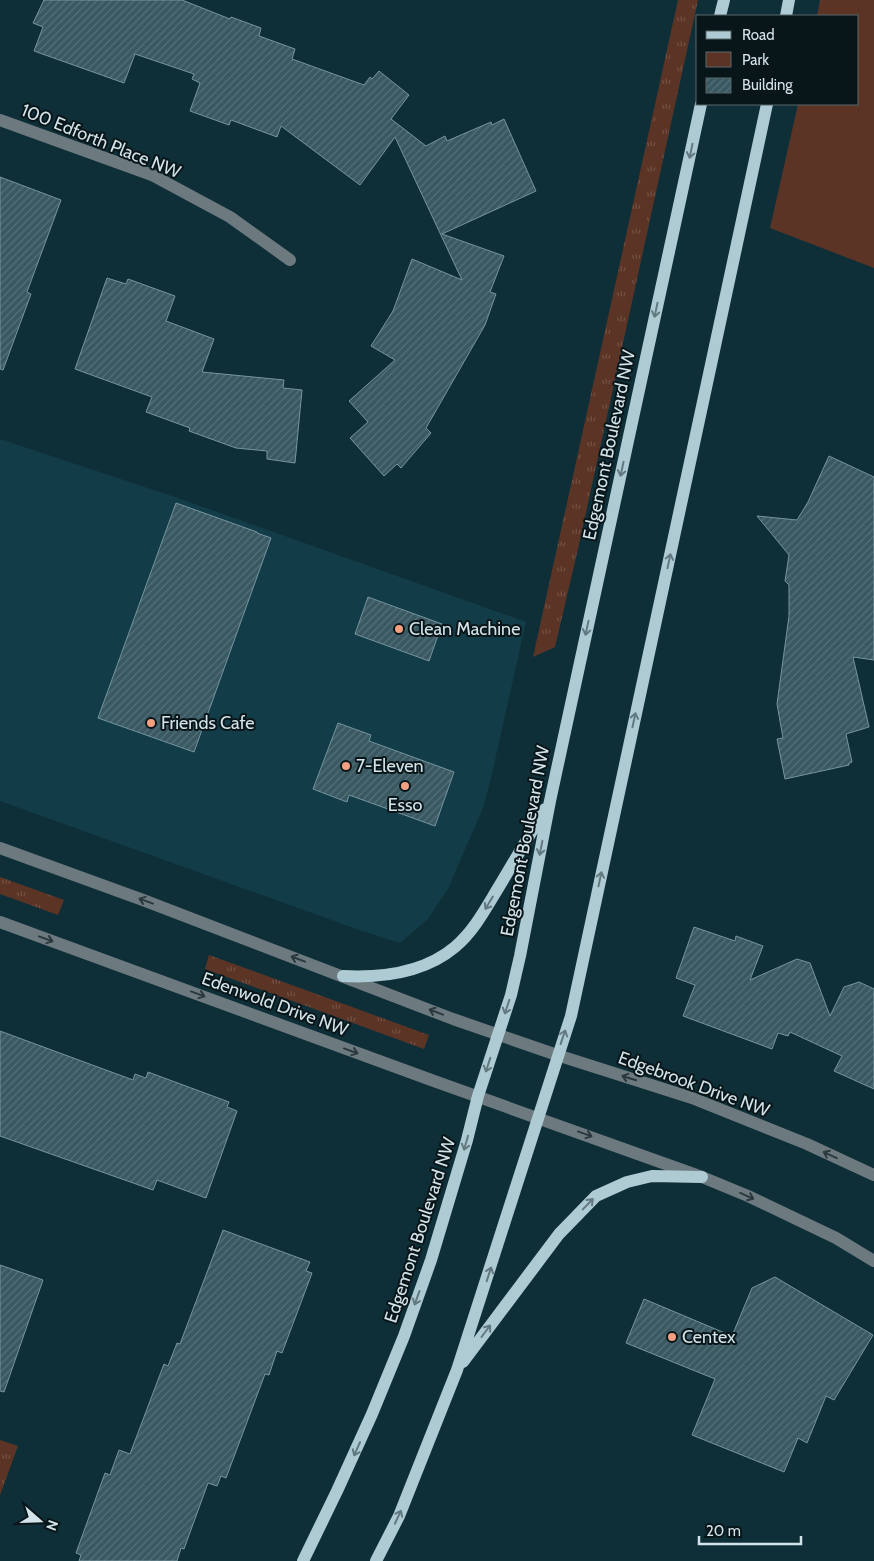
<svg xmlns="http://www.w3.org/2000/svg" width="874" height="1561" viewBox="0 0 874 1561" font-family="Cabin,sans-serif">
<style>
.built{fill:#123c47}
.grass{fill:url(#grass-tufts)}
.green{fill:#5b3425}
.building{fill:url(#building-hatch);stroke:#7495a0}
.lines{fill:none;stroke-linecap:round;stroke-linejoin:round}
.minor{stroke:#6c7a7f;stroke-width:12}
.major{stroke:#aecbd4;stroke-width:12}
.oneway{stroke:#637980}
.oneway2{stroke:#2b383d}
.poi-dot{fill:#f2a081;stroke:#081519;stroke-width:2}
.labels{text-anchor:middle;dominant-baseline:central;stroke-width:4;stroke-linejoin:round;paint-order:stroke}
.street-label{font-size:18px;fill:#d2e4e9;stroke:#081519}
.poi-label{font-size:18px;fill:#d2e4e9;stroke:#081519;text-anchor:start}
</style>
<defs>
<pattern id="grass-tufts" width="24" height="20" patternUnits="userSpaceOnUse" patternTransform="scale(1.25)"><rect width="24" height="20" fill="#5b3425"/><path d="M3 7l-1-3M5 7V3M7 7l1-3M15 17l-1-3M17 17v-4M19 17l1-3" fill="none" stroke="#725145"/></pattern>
<pattern id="building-hatch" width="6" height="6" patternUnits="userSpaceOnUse" patternTransform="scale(1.25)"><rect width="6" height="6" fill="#395861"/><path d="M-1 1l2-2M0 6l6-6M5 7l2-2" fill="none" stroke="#557078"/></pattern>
</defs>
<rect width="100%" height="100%" fill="#0f2f38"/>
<!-- built -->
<path class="built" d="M0,439L178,498L526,622L492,774L483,808L448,889L428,919L400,943L365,932L0,801Z"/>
<!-- grass -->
<path class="grass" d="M678,0H698L578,549L555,647L533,657Z
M0,877L64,900L58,915L0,894Z
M209,955L429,1035L424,1049L205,969Z
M0,1440L18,1446L0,1495Z"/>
<!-- green -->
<path class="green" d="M820,0H874V268L770,228L798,104H858V16H817Z"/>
<!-- building -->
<path class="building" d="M44,0H182L230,19L231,17L261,28L259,36L295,49L292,59L364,85L370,77L372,79L379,71L409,95L391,119L426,146L445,136L447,141L491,122L492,125L504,119L536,191L442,234L504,256L490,292L496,294L485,325L426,428L431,433L401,468L397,464L384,476L350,438L368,422L349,401L395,360L371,346L393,311L412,259L462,280L395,137L360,185L281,126L277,137L231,120L229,125L190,111L200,83L192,79L194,74L135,54L124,83L34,51L43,27L33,23Z
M0,177L61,200L27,292L31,294L3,370L0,369Z
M107,278L126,284L128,279L175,296L166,321L214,339L202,372L284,380L283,388L302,390L295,463L267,459V451L236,448L189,431L190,428L146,412L152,397L75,369Z
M829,456L874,477V660L853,657L869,727L846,734L852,762L849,763V765L785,779L777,739L783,738L777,704L789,616V585L785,581L789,555L757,516L797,520L808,502Z
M176,503L257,532V533L271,538L194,752L98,718Z
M368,597L442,624L429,661L355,634Z
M338,723L371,735L369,741L454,772L435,826L349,795L347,802L313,789Z
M694,927L735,941L736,936L763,946L750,980L797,959L810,963L830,1016L844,987L859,982L874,989V1089L834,1071L842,1056L790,1032L788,1036L778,1033L772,1049L683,1016L695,985L676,978Z
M0,1031L133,1080L135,1074L146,1078L148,1072L229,1102L227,1107L237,1111L206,1198L157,1180L153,1190L0,1136Z
M223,1230L310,1262L306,1271L312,1273L282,1353L277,1351L269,1375L265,1374L226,1478L221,1476L217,1486L208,1483L184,1549L181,1548L177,1561H79L81,1555L76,1553L105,1473L110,1475L119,1450L130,1454L164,1364L168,1366L177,1343L180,1344Z
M0,1265L43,1280L4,1392L0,1391Z
M775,1277L873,1335L834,1400L826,1396L807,1443L798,1438L784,1472L692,1435L715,1379L626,1343L644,1299L732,1336L752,1288Z"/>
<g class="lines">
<!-- minor -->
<path class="minor" d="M0,120L152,175L230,217L290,260
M0,848L143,900L453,1019L557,1055L692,1098L807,1144L874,1175
M0,922L434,1081L702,1177L748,1196L836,1238L874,1261"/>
<!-- major -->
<path class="major" d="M720,16L724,0
M786,16L789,0
M343,976C382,978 424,973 455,947C475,930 487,906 500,885C515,860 530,834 545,809
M463,1362L559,1234L596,1196L627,1182L652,1176L702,1177
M303,1561L337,1491L372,1414L404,1336L431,1260L467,1140L478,1096L511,995L520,956L550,801L701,104
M376,1561L399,1516L457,1370L571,1016L767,104"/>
</g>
<!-- one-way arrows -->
<defs><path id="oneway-shaft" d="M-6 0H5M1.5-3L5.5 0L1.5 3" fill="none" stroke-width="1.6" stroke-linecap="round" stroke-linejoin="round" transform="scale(1.25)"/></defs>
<g class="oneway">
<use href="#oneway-shaft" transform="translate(691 151) rotate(102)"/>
<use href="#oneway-shaft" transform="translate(656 310) rotate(102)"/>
<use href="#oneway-shaft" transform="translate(622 469) rotate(102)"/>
<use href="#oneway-shaft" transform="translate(669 561) rotate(-78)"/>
<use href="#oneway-shaft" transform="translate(587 628) rotate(102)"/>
<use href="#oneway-shaft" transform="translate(634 720) rotate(-78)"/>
<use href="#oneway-shaft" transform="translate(541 848) rotate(101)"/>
<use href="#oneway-shaft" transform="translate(600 879) rotate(-78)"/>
<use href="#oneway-shaft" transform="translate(489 903) rotate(121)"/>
<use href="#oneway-shaft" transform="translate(507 1007) rotate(108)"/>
<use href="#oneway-shaft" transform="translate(563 1037) rotate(-71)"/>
<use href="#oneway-shaft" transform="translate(488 1065) rotate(108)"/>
<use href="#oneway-shaft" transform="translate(466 1143) rotate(106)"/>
<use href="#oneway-shaft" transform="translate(588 1204) rotate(-46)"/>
<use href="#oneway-shaft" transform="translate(489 1274) rotate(-72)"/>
<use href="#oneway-shaft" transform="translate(417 1298) rotate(110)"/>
<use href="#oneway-shaft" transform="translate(486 1331) rotate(-53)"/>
<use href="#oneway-shaft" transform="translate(357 1449) rotate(114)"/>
<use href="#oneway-shaft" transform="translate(398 1517) rotate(-65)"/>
</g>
<g class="oneway2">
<use href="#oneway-shaft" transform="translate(146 901) rotate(-160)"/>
<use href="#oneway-shaft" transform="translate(46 939) rotate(20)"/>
<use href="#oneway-shaft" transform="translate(298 959) rotate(-159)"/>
<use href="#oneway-shaft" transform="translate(198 994) rotate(20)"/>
<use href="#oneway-shaft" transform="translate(436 1012) rotate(-159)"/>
<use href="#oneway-shaft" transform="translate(351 1051) rotate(20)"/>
<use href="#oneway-shaft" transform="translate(629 1078) rotate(-163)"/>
<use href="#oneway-shaft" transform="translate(585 1134) rotate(20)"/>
<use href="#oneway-shaft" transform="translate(830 1155) rotate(-155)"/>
<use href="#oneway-shaft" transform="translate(747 1196) rotate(24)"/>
</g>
<!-- markers -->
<g class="poi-dot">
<circle cx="399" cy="629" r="5"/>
<circle cx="151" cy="723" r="5"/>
<circle cx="346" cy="766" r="5"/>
<circle cx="405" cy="786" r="5"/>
<circle cx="672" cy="1337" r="5"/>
</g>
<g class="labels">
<!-- street labels -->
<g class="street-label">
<text transform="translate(101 141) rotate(22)">100 Edforth Place NW</text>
<text transform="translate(609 445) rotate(-78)">Edgemont Boulevard NW</text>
<text transform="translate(525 841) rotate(-79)">Edgemont Boulevard NW</text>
<text transform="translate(275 1004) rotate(20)">Edenwold Drive NW</text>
<text transform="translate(694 1084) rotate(20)">Edgebrook Drive NW</text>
<text transform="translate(420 1230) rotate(-72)">Edgemont Boulevard NW</text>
</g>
<!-- poi labels -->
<g class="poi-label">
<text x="409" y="629">Clean Machine</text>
<text x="161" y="723">Friends Cafe</text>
<text x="356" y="766">7-Eleven</text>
<text x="405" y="805" text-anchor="middle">Esso</text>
<text x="682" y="1337">Centex</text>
</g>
</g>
<!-- legend -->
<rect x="696" y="15" width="162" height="90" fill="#081519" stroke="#59686c"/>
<rect x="706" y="31" width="25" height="8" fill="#aecbd4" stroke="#59686c"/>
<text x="742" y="40" font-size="15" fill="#d2e4e9">Road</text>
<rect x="706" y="52" width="25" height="15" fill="#5b3425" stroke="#59686c"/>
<text x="742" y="65" font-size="15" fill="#d2e4e9">Park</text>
<rect x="706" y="78" width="25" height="15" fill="url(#building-hatch)" stroke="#59686c"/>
<text x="742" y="90" font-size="15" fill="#d2e4e9">Building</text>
<!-- north arrow -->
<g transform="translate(40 1521) rotate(110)" stroke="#081519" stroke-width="4" paint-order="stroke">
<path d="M0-4L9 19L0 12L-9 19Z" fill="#d2e4e9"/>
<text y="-8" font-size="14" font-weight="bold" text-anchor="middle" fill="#d2e4e9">N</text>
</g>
<!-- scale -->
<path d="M699 1536v8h102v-8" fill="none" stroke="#d2e4e9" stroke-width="2.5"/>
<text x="706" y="1536" font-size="15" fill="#d2e4e9" stroke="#081519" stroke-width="4" paint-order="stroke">20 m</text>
</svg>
